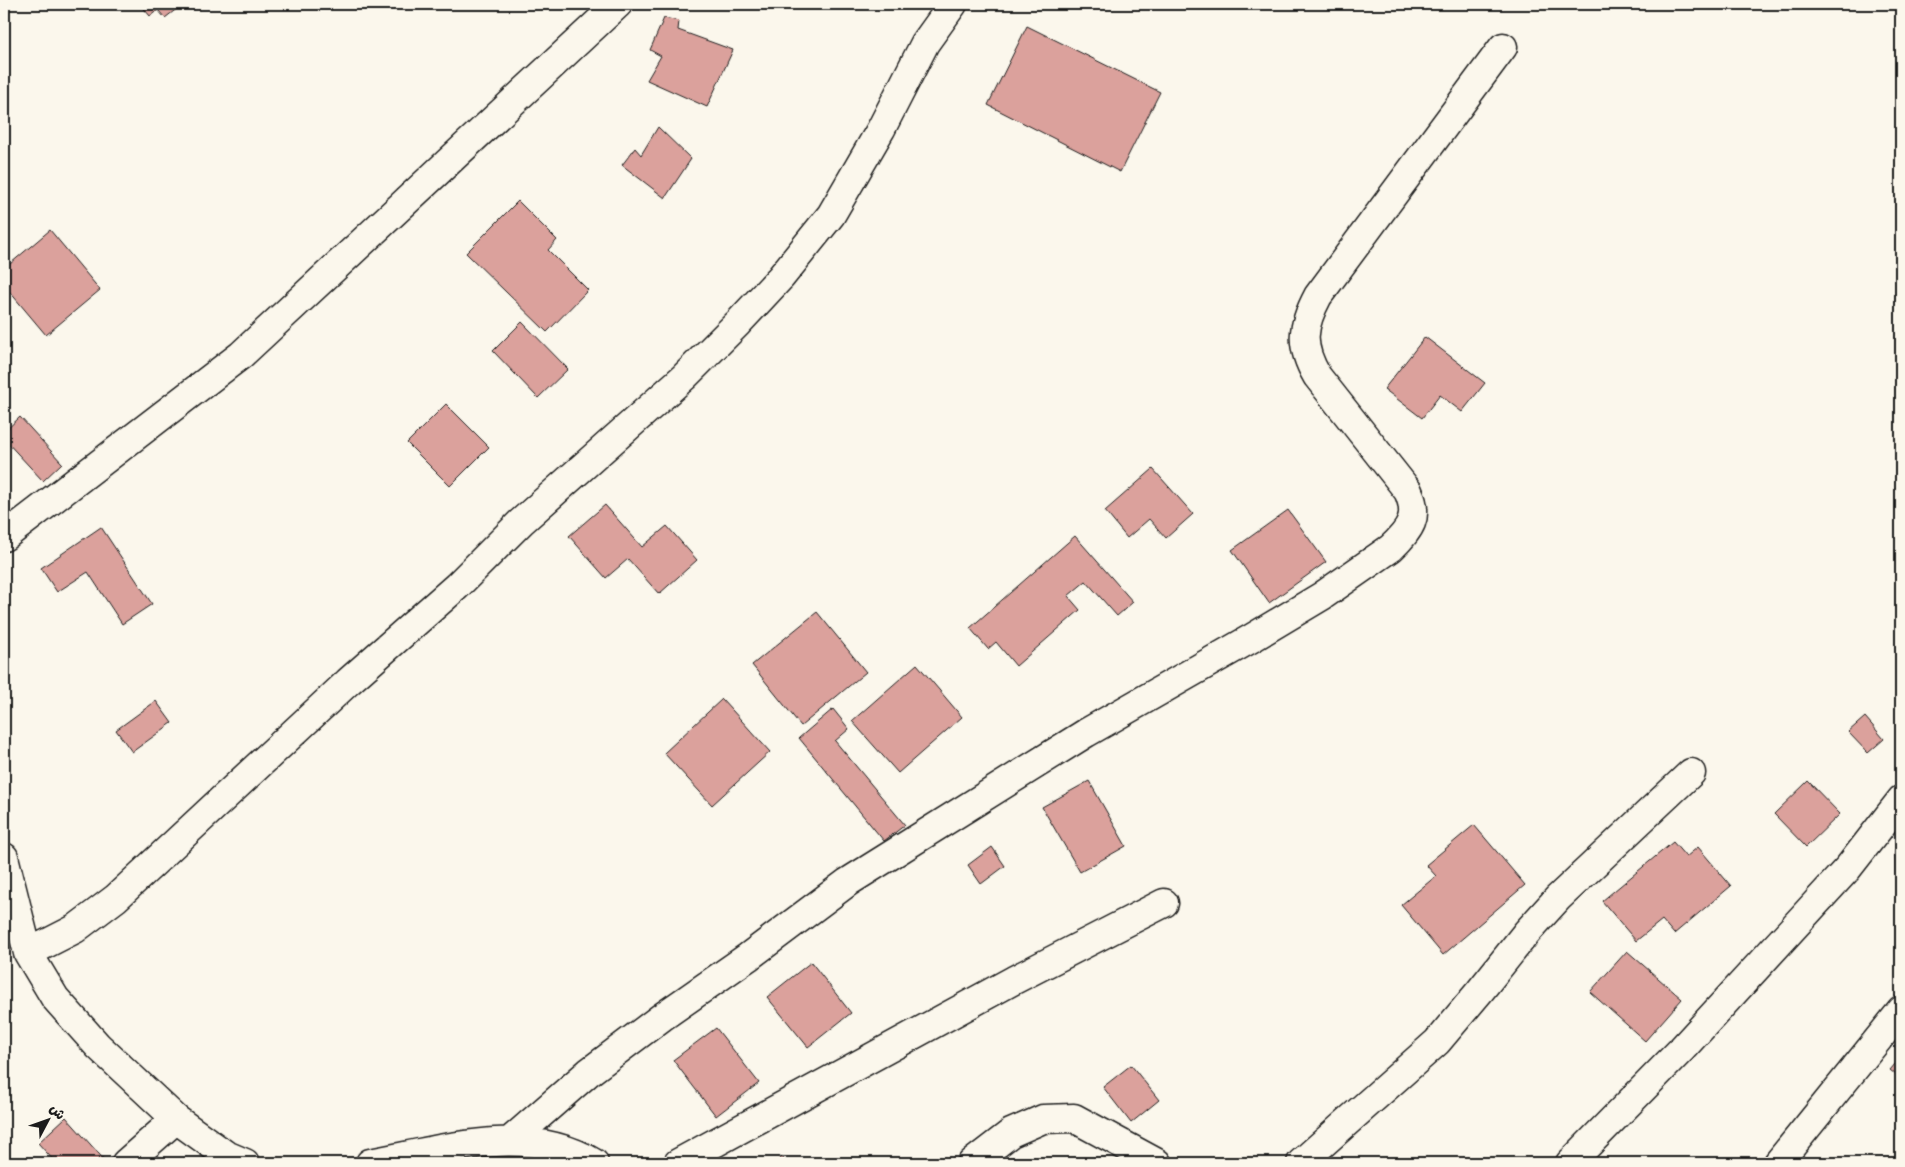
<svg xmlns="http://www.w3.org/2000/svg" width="1905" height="1167" viewBox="0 0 1905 1167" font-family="Mynerve,'Playpen Sans Arabic',sans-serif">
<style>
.building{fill:#dba19c;stroke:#1c1c1c}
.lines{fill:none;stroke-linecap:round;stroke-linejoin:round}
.minor-casing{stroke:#1c1c1c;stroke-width:31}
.minor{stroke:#fbf7ec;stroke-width:28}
</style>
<rect width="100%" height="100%" fill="#fbf7ec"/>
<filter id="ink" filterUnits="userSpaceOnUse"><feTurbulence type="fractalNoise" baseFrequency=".02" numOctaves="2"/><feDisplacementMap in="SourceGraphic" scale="10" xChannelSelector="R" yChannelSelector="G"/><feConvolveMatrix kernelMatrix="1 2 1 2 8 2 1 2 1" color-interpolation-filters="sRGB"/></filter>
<g filter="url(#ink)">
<!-- building -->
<path class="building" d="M140,4H183L165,18L158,10L150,16Z
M664,18L679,21L678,30L733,50L707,107L647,80L661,56L650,50Z
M1027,26L1160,92L1120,172L988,105Z
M658,127L691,159L665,198L622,165L635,148L641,155Z
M518,201L557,240L548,250L588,290L547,332L466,253Z
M50,230L100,290L46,335L4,285V269Z
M522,322L568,369L538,398L493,351Z
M1425,337L1485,383L1462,412L1440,395L1422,418L1384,389Z
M446,404L489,447L450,486L407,443Z
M20,417L62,463L43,481L4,439V432Z
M1153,469L1193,514L1166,538L1149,519L1127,538L1105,511Z
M605,505L642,547L667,526L697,560L659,594L628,559L606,578L569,536Z
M1288,510L1326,562L1269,603L1232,550Z
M101,527L152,604L122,624L88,572L57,592L41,568Z
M1075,536L1133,602L1117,616L1086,581L1068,596L1080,610L1016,666L996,642L988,649L970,628Z
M817,612L866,672L801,726L752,665Z
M917,664L962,717L898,773L852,721Z
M722,699L770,752L712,805L664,753Z
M156,701L172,723L132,752L116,730Z
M833,709L849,729L835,741L905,825L884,841L799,738Z
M1865,717L1884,739L1868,753L1848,732Z
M1089,781L1126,846L1080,872L1042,807Z
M1808,781L1840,814L1806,847L1774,814Z
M1474,825L1525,885L1443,955L1401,905L1436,876L1426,865Z
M1901,841V879L1896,875L1895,850Z
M1673,842L1686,857L1698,847L1731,886L1674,934L1662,920L1636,941L1602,901Z
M992,847L1005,866L981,884L968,865Z
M1627,951L1682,999L1645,1041L1590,992Z
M811,962L851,1013L808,1047L767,997Z
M716,1028L759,1083L716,1116L673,1060Z
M1901,1057V1079L1890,1070Z
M1131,1065L1159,1100L1131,1123L1103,1087Z
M66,1117L107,1163H56L38,1143Z
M782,1157L787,1163H775Z"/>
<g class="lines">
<!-- minor casing -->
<g class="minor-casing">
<path id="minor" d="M4,537L241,355L618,4
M4,857L28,953L55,998L98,1046L176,1119L226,1155L245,1163
M28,953L75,929L116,898L348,682L457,586L521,522L684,377L738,323L781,277L831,215L881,129L925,43L953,4
M510,1141L589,1072L662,1017L748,957L848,882L1086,733L1252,638L1322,596L1391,548C1410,530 1420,517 1408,491L1317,376C1299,345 1302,326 1318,296L1503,47
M126,1163L176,1119
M370,1163C441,1150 527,1122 594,1163
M678,1163L1014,980L1164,903
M972,1163L1011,1133L1043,1119L1074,1118L1157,1163
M1301,1163L1437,1042L1480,991L1527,932L1558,898L1691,773
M1570,1163L1681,1050L1848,868L1901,800
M1778,1163L1901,1011"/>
</g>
<!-- minor -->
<use href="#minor" class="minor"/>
</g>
</g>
<!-- margin -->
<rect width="1905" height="1167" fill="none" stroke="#fbf7ec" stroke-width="20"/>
<rect x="10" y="10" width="1885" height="1147" fill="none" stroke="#1c1c1c" stroke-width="2" filter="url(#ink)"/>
<!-- north arrow -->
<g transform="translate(48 1120) rotate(49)" stroke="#fbf7ec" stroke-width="4" paint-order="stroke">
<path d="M0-4L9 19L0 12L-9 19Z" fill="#1c1c1c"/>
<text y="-8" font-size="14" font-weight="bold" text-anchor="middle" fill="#1c1c1c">ش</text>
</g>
</svg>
